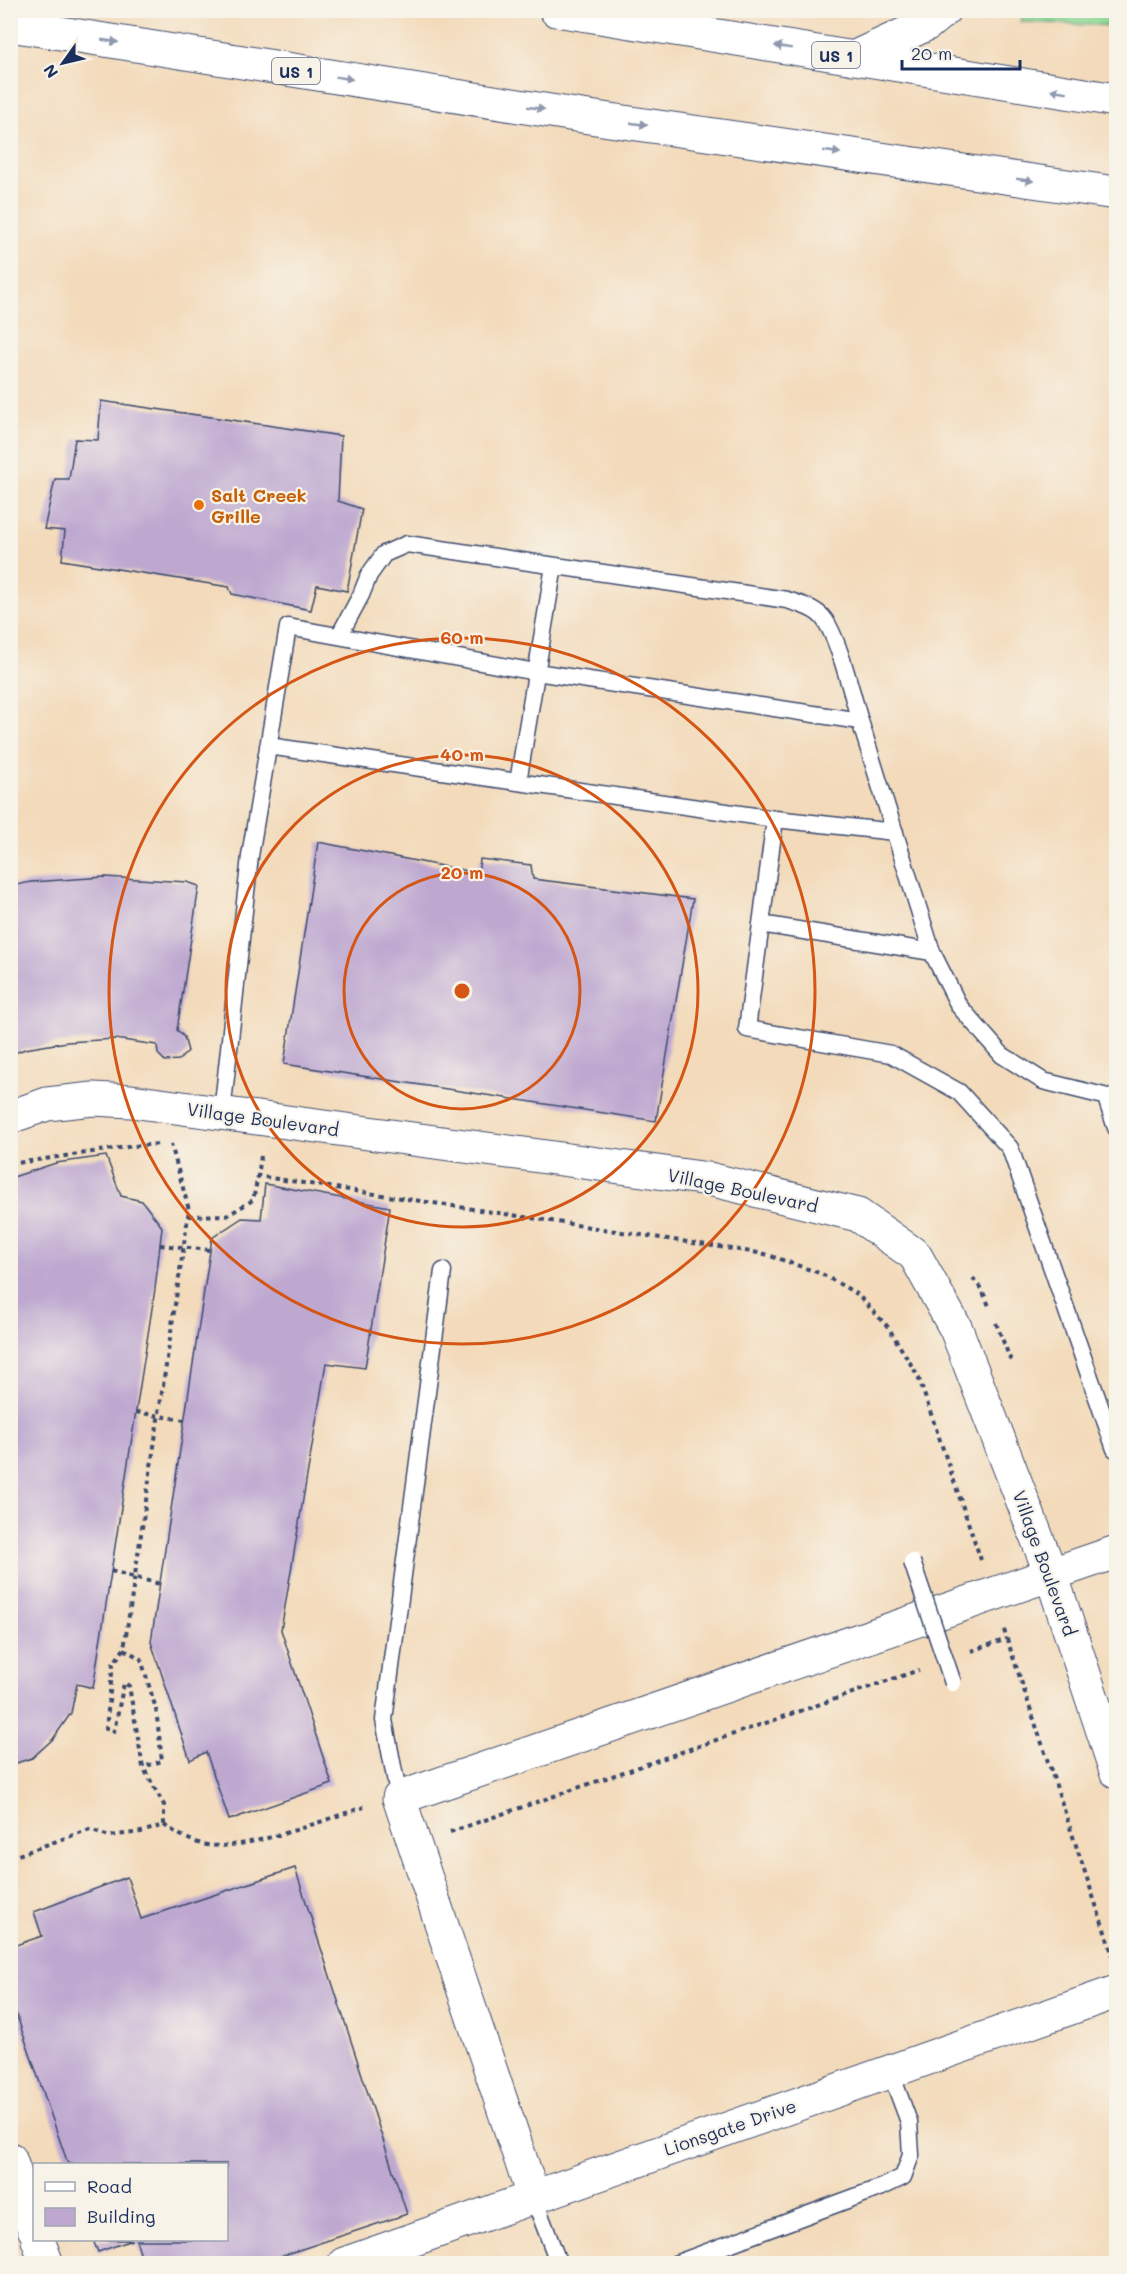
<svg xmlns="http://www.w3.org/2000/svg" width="1127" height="2274" viewBox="0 0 1127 2274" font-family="Mali,sans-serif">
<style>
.green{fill:#8dd996;stroke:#54847a;stroke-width:1.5}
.building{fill:#bea8d0}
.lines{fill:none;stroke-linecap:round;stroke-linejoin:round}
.lane-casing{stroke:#3b496c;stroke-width:19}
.street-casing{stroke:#3b496c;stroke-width:35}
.highway-casing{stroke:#3b496c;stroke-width:35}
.path{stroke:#3b496c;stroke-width:4;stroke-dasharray:4.5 4.5;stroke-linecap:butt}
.lane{stroke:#fff;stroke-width:16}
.street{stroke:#fff;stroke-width:33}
.highway{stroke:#fff;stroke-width:33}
.lane-bridge-casing{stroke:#3b496c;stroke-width:19;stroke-linecap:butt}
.path-bridge{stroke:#3b496c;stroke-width:4;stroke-dasharray:4.5 4.5;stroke-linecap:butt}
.lane-bridge{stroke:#fff;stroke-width:16}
.oneway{fill:#8d97ae}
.ring{fill:none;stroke:#d45514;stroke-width:3}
.food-dot{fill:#e8710a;stroke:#f7f3e8;stroke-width:2}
.labels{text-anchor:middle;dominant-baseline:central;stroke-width:4.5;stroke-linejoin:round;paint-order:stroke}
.shield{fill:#f7f3e8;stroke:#5d6a87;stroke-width:1.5}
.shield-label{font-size:16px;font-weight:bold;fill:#1b2f5e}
.food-label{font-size:18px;font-weight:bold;fill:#c56008;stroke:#f7f3e8;text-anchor:start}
.street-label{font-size:18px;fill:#1b2f5e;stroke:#f7f3e8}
.centre{fill:#d45514;stroke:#f7f3e8;stroke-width:3}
.ring-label{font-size:18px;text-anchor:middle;font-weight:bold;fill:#d45514;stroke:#f7f3e8;stroke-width:4.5;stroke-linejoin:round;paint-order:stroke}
</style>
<rect width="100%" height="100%" fill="#f7f3e8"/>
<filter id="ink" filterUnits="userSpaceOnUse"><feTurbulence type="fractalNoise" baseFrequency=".0167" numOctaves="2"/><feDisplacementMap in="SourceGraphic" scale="12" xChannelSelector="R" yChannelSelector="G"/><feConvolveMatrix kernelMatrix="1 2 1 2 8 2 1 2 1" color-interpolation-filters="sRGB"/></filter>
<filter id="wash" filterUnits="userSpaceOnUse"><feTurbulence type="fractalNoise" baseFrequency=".008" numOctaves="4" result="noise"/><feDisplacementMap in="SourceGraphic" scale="24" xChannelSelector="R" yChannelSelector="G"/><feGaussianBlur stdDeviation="1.35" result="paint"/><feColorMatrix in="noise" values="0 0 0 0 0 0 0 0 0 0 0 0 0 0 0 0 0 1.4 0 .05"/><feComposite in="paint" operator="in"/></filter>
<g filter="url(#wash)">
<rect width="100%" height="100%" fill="#f3daba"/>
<!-- green -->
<path class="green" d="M1024,11H1116V26L1021,22Z"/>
<g id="blocks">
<!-- building -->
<path class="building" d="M101,401L341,436L338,501L362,509L347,591L317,585L311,610L232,594L229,587L62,560L65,531L44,529L55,479H69L75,439L98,440Z
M318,842L478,873L480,859L531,865L533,879L693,899L656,1121L284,1064Z
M105,877L187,882L199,886L177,1030L184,1037L188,1051L179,1060L165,1061L158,1054L157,1045L115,1039L67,1042L25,1049L10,1055V886L31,882Z
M106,1156L121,1196L142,1201L162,1227L155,1289L93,1688L77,1684L71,1713L53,1739L32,1758L10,1765V1178L56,1163Z
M265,1184L390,1207L365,1368L326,1363L281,1630L332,1784L229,1820L206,1752L190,1760L151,1642L212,1238L242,1218L261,1219Z
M295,1868L407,2214L257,2264H144L136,2240H226V2164H68L10,1996V1947L42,1936L34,1912L127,1877L141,1919Z
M93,2240H132L98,2252Z"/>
</g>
</g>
<g filter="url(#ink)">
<use href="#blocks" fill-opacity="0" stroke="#3b496c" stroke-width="1.5"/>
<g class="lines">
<!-- lane casing -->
<g class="lane-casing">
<path id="lane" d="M339,636L361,595L369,575L384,554L407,544L787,600C799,604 816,608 824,619C839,639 852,695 860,721
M268,746L775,819L747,1029L891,1054L959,1092L1010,1148L1115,1449L1116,1448
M518,782L554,566
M775,819L895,832
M761,924L932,952
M1106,1098L1116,1128
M222,1113L250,856L288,627L536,672L860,721L932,952L959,1006L1002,1055L1043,1081L1116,1099
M399,1798L384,1720L443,1271
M533,2196L559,2264
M675,2264L882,2187L903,2177L911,2155L909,2122L890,2071"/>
</g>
<!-- street casing -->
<g class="street-casing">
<path id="street" d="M10,1117L47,1104L93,1099L131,1101L709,1179L858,1215L915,1255L956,1329L1051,1574L1116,1771
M10,2159L34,2229
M533,2196L399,1798L1116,1552
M38,2240L47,2264
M344,2264L1116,1992"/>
</g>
<!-- highway casing -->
<g class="highway-casing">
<path id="highway" d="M556,10L1116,100
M10,25L582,116L1116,193
M853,58L927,24L944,10"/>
</g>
<!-- path -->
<path class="path" d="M261,1156L258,1176L765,1254L822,1274L857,1294L888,1327L918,1376L981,1560
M10,1164L134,1146L160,1144
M189,1216L228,1215L253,1200L258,1176
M973,1278L982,1290L990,1308
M996,1323L1011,1361
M1004,1630L1113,1956
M124,1649L141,1659L156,1709L162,1761L143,1767
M971,1651L1007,1639
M164,1825C176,1833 193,1843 207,1845C247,1851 323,1820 364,1807
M450,1832L919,1670
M10,1858L90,1829L109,1836L141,1832L164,1825V1805L143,1767L129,1686L124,1683L114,1731L106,1729L113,1664L124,1649L189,1210L171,1144"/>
<!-- lane -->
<use href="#lane" class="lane"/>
<!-- street -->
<use href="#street" class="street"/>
<!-- highway -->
<use href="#highway" class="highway"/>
<!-- lane-bridge casing -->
<g class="lane-bridge-casing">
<path id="lane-bridge" d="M912,1562L953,1683"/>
</g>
<!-- path-bridge -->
<path class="path-bridge" d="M160,1245L210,1250
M136,1412L184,1420
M111,1571L160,1584"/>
<!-- lane-bridge -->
<use href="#lane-bridge" class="lane-bridge"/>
</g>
<!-- one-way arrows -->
<defs><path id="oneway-solid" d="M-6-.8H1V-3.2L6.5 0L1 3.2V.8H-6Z" transform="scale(1.5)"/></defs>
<g class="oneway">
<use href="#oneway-solid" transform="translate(110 41) rotate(9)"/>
<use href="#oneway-solid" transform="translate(783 47) rotate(-171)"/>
<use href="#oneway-solid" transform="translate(344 78) rotate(9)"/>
<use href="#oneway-solid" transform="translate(1059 91) rotate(-171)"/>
<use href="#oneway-solid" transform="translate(536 108) rotate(9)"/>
<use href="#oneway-solid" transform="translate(639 124) rotate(8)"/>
<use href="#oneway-solid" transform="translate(832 152) rotate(8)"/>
<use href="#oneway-solid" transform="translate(1025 180) rotate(8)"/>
</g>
</g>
<!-- distance rings -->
<g class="ring">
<circle cx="462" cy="991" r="118"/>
<circle cx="462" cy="991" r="236"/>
<circle cx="462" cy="991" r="353"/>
</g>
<!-- markers -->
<circle class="food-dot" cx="199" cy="505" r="6"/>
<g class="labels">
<!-- shield labels -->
<g class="shield">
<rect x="812" y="42" width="48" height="26" rx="4.5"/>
<rect x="272" y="58" width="48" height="26" rx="4.5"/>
</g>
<g class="shield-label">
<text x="836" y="55">US 1</text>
<text x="296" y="71">US 1</text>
</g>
<!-- food labels -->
<g class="food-label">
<text x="211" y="495">Salt Creek<tspan x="211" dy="21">Grille</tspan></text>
</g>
<!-- street labels -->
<g class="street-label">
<text transform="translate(263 1119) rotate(8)">Village Boulevard</text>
<text transform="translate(743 1190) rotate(12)">Village Boulevard</text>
<text transform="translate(1045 1563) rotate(70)">Village Boulevard</text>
<text transform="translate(730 2127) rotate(-19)">Lionsgate Drive</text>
</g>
</g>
<circle cx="462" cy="991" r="9" class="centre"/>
<g class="ring-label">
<text x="462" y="644">60 m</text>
<text x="462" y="761">40 m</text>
<text x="462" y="879">20 m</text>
</g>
<!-- margin -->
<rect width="1127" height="2274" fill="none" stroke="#f7f3e8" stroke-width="36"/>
<!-- legend -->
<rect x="33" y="2163" width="195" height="78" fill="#f7f3e8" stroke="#9fa5b1" stroke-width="1.5"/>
<rect x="45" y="2182" width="30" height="9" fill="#ffffff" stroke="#9fa5b1" stroke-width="1.5"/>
<text x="87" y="2193" font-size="18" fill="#1b2f5e">Road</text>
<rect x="45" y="2208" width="30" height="18" fill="#bea8d0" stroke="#9fa5b1" stroke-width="1.5"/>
<text x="87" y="2223" font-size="18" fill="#1b2f5e">Building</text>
<!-- north arrow -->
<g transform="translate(63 63) rotate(236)" stroke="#f7f3e8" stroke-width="4.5" paint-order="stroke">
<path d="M0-4.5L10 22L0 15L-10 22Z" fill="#1b2f5e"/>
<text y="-9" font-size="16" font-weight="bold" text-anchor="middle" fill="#1b2f5e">N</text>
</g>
<!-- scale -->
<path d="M902 60v9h118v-9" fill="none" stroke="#1b2f5e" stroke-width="3"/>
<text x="911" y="60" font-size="18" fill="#1b2f5e" stroke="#f7f3e8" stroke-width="4.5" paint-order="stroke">20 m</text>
</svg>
